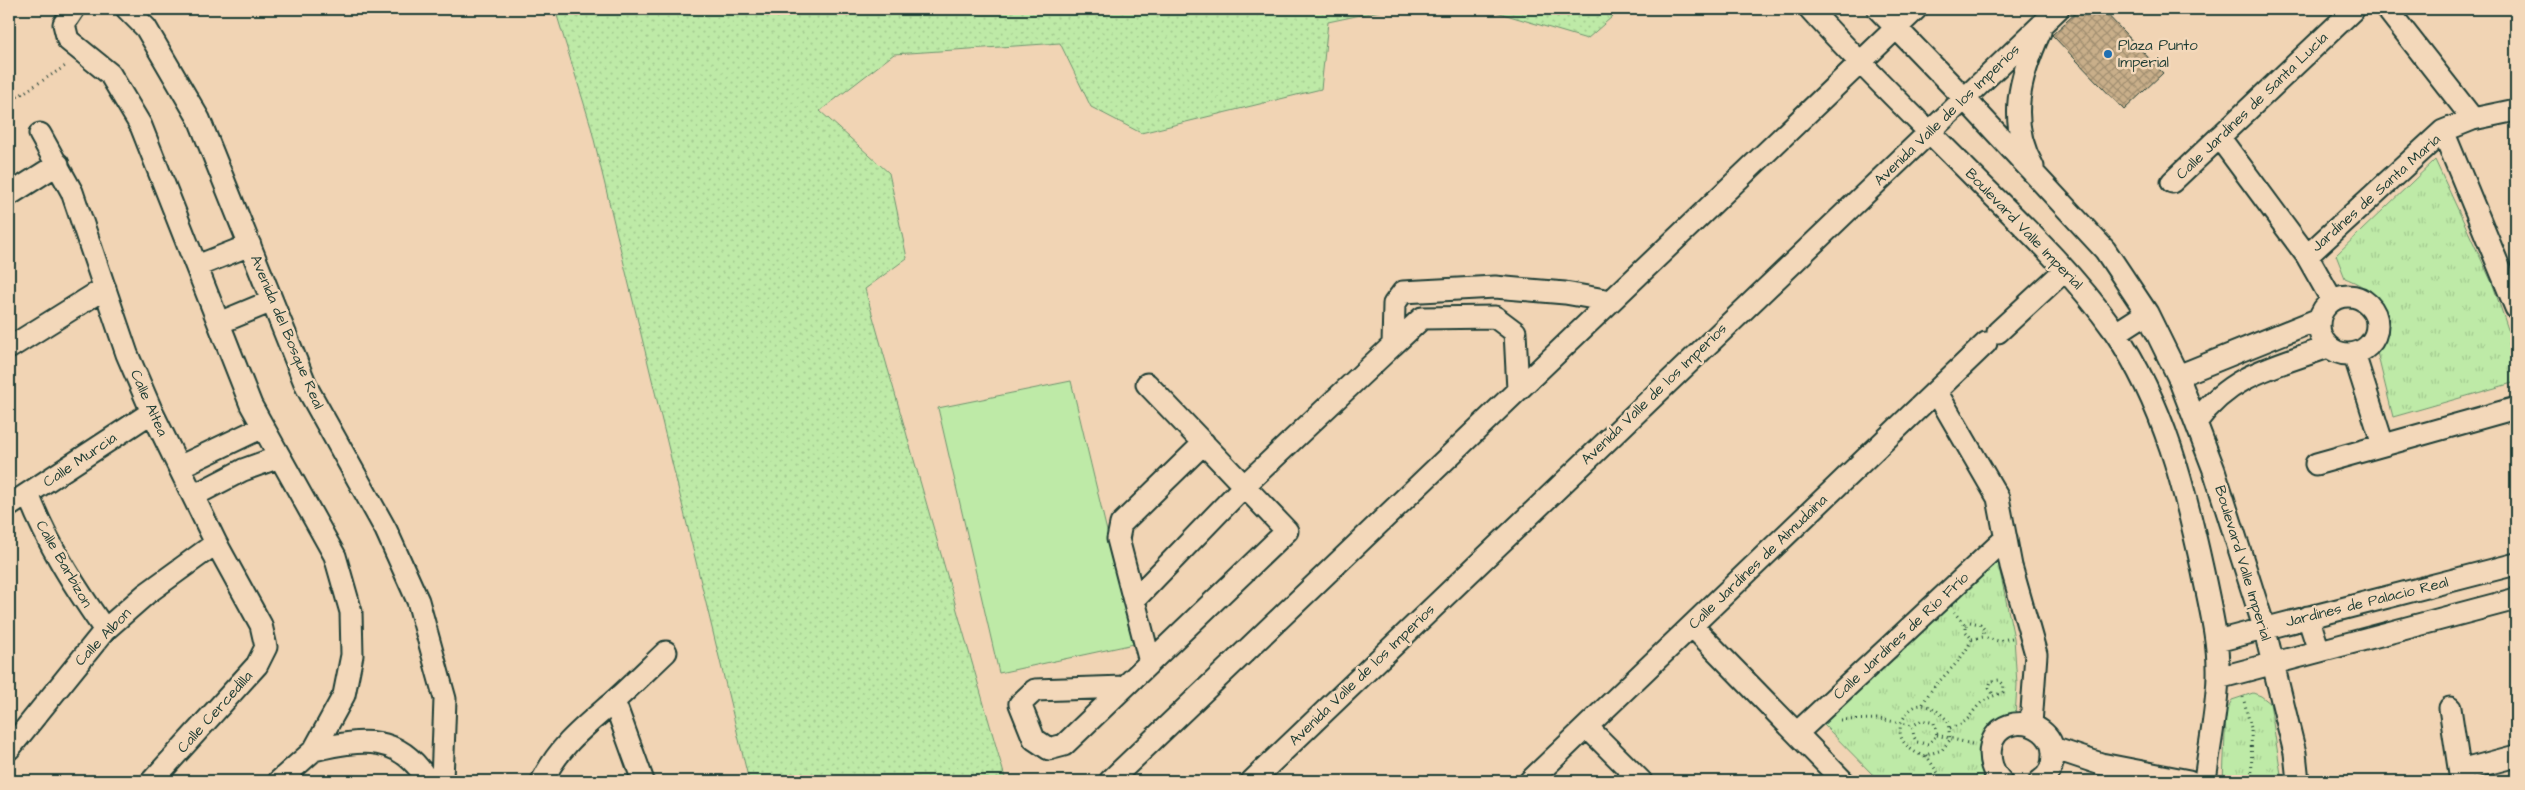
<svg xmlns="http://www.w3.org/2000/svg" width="2525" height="790" viewBox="0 0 2525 790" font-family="'Architects Daughter',sans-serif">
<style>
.grass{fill:url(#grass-dots);stroke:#6e946e}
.park{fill:url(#park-tufts);stroke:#6e946e}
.pitch{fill:#beeaa7;stroke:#6e946e}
.building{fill:url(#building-cross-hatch);stroke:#1f3d34}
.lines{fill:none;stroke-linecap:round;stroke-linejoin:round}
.minor-casing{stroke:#1f3d34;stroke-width:25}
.path{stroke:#1f3d34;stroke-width:3;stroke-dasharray:1 4;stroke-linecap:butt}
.minor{stroke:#f3d8ba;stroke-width:21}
.poi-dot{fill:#1f6fb2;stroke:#f3d8ba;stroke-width:2}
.labels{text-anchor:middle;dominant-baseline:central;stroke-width:5;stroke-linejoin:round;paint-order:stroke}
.poi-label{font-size:15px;fill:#1f3d34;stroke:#f3d8ba;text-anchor:start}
.street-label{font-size:15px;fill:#1f3d34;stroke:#f3d8ba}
</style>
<defs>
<pattern id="grass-dots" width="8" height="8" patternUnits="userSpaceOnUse" patternTransform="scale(1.25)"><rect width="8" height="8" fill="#beeaa7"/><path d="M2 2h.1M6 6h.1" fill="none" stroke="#a3ca90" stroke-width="1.8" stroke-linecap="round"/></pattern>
<pattern id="park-tufts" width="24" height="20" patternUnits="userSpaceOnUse" patternTransform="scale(1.25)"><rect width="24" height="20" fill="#beeaa7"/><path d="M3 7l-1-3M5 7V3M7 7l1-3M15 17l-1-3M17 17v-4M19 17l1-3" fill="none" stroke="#a3ca90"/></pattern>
<pattern id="building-cross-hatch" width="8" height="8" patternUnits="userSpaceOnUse" patternTransform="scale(1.25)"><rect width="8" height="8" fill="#c9af8a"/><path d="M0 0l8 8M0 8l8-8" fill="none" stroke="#a39072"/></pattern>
</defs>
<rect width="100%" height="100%" fill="#f1d4b4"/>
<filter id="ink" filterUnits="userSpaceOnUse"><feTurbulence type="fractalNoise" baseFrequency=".02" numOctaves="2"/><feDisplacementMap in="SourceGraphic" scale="10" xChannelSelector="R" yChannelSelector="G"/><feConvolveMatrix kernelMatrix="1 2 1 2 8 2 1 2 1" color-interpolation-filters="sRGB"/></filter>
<g filter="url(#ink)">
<!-- grass -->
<path class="grass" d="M555,9H1389L1328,22L1321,89L1141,133L1091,107L1060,43L894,54L820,111L889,173L907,258L865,289L1006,781H749L590,123Z
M1486,9H1621L1587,39Z"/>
<!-- park -->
<path class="park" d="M2435,160L2493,285L2516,353V382L2393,417L2377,352C2401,316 2380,292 2345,278L2336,255Z
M1997,558L2014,638L2017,684L2015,718L1996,726L1992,781H1879L1823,724Z
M2253,693L2261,696L2270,703L2282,781H2223L2226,711L2232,700Z"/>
<!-- pitch -->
<path class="pitch" d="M1071,381L1134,644L999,673L938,408Z"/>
<!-- building -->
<path class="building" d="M2080,9H2102L2163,73L2124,110L2052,35Z"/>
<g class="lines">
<!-- minor casing -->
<g class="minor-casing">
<path id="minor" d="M74,9L64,24L68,40L110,74L141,126L251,405L335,556L351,612L352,655L344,695L314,750L279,781
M127,9L146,28L199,119L307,388L386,530L418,601L445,699L442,781
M1810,9C1865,70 1925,127 1983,186C2030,232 2077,278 2115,332C2164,404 2185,489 2203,572C2210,607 2219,641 2218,676C2217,711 2209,747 2205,781
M1878,9L1964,98L2105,250L2147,313L2178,376L2214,470L2264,627L2295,753L2298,781
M2387,9L2473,119
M2443,131L2516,308
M40,134L72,192L127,354L152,412L216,543L261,625L266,647L257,665L152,781
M2219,137L2307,256L2332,300
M2033,167C2007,121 2020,76 2040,32
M2172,182L2354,9
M9,195L58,164
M2307,256L2443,131L2473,119L2516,110
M197,266L250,245
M2319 325a29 29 0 1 1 58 0a29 29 0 1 1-58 0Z
M219,323L272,301
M1998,332L2065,270
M2116,333L2147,313
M9,348L105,288
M2354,354L2383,445
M2178,376L2319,319
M1518,390L1515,332L1495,317L1422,318L1393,345L1394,304L1403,292L1495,287L1565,293L1611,301
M1936,391L1998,498L2011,566L2036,654L2031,724
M2197,421C2231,374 2276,366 2328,347
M2316,464L2516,408
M179,467L263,427
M28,494C47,544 75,587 105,630
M193,496L243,470L279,457
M9,506L152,412
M1134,600L1245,485L1393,345
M2308,617L2319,651
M1692,626L1843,781
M2217,641L2516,564
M1150,662L1118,539L1121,524L1204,443
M2218,678L2516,599
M1124,687L1035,690L1020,704L1034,739L1049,749L1064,745L1287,531L1147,384
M614,701L643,781
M2450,708L2461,781
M1587,727L1641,781
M1797,733L2006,538
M2053,748L2101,764L2189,781
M9,749L105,630L146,594L216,543
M314,750C362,739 399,733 428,781
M2460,771L2516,756
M542,781C560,745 583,728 613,702C631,686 648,669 666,652
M1110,781L1916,9
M1252,781L2058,9
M1530,781L1986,343
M2001,781C1984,764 1986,729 2014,724C2034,721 2054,735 2053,755C2053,765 2049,776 2040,781"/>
</g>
<!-- path -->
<path class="path" d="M9,102L67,65
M1966,625L1970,622L1980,624L1984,629L1983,637
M1972,639L1983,637L1998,641L2012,638
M2243,697L2251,728L2252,781
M1923,704C1934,680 1960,667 1972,639L1966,632V626L1954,612
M1841,720L1879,719L1901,723C1897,740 1907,749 1923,756L1942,750L1950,740L1948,721C1931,703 1914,696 1901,723L1912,726L1914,737L1917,742L1928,744L1937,735L1934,723L1922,720L1912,726
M1950,728C1971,721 1966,719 1978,706C1985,698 1994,696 2003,692L2004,685L1999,680L1991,681L1989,688L1993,694
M1937,735L1972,744
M1926,755L1943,781"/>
<!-- minor -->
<use href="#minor" class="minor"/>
</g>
</g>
<!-- markers -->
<circle class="poi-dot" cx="2108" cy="54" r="5"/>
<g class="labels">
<!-- poi labels -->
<g class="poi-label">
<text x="2118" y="45">Plaza Punto<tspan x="2118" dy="17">Imperial</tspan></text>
</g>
<!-- street labels -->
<g class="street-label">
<text transform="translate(2252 106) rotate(-44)">Calle Jardines de Santa Lucía</text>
<text transform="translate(1947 115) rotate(-44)">Avenida Valle de los Imperios</text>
<text transform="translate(2376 193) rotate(-42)">Jardines de Santa María</text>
<text transform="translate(2024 229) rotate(46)">Boulevard Valle Imperial</text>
<text transform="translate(287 332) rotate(67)">Avenida del Bosque Real</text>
<text transform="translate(1654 394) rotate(-44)">Avenida Valle de los Imperios</text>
<text transform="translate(149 403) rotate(66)">Calle Altea</text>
<text transform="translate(80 460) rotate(-34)">Calle Murcia</text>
<text transform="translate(1758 562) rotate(-44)">Calle Jardines de Almudaina</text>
<text transform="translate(2243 563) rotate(73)">Boulevard Valle Imperial</text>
<text transform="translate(64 564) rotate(60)">Calle Barbizon</text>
<text transform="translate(2367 602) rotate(-14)">Jardines de Palacio Real</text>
<text transform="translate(1901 636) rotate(-43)">Calle Jardines de Río Frío</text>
<text transform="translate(103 637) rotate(-46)">Calle Albon</text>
<text transform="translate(1362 675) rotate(-44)">Avenida Valle de los Imperios</text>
<text transform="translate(215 712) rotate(-48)">Calle Cercedilla</text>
</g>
</g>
<!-- margin -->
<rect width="2525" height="790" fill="none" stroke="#f3d8ba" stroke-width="30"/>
<rect x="15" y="15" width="2495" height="760" fill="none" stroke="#1f3d34" stroke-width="2" filter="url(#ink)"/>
</svg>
